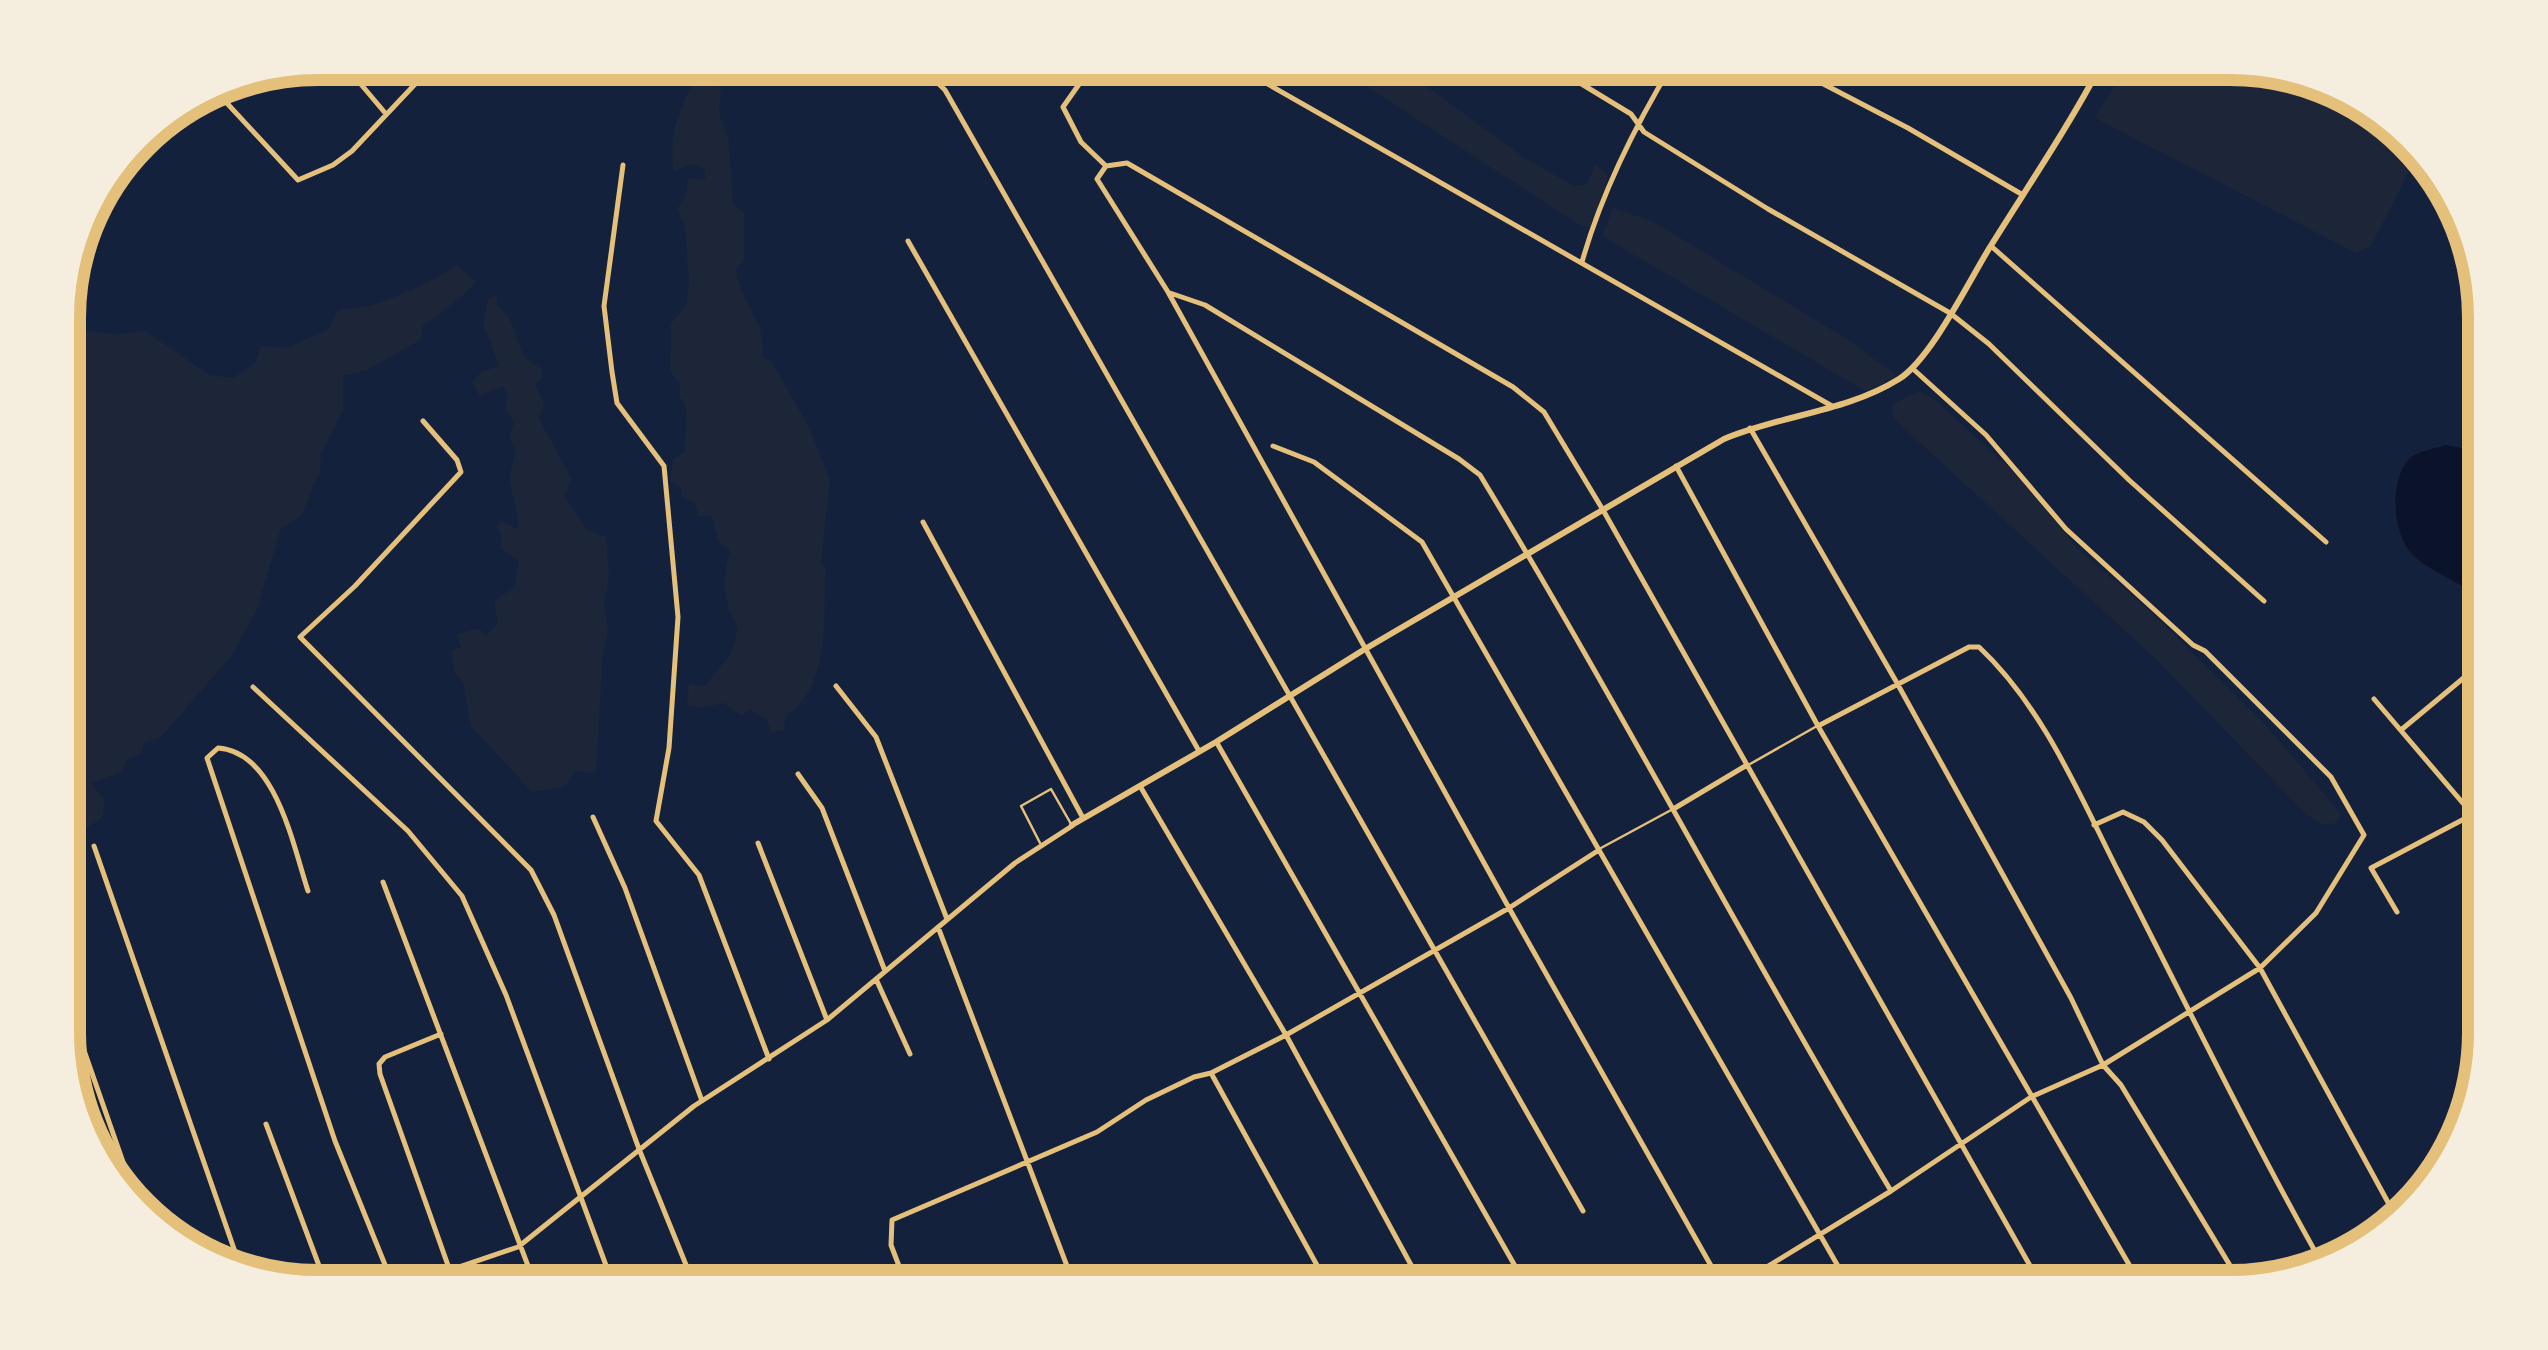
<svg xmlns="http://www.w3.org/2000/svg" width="2548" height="1350" viewBox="0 0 2548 1350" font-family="'Alegreya Sans',sans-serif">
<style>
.green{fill:#1d2539}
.water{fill:#0b132b}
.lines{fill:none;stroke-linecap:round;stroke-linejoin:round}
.service{stroke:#e5c07b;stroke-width:2.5}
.minor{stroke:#e5c07b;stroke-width:5}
.tertiary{stroke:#e5c07b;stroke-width:6}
.rim{fill:none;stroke:#e5c07b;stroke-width:12}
</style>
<rect width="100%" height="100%" fill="#14213d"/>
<!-- green -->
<path class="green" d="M704,63H714L721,69L718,78L721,91L719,113L729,142L733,204L744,213V261L736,269C739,299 768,324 762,356L772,362L809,427L830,480L821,563L826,568C823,615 831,688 786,716L783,731L771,732L767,719L750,710L741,715L723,703L701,708L687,705L689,684L705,686L731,653L738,629C722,596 722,585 730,550L719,543L712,516H698L695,502L682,498L681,488L670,481L673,459L685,452L686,406L680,397V384L670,371L671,324L686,305L689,282L685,226L677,209L685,198L689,178L705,180V169L692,164L674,172C667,127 684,101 704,63Z
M1331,63H1395L1523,157L1574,186L1586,185L1596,164L1608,176L1594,227L1581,226Z
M2128,63H2230L2344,89L2418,154L2371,246L2356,253L2095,118Z
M1613,208L1654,222L1847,339L1896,375L1885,383L1865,391L1602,236Z
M457,265L476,282C470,291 433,320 423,325L420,340L366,371L343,375V409L321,455L320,470L302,514L280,530L257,610L232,655L161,737L144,743L141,754L127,759L122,772L91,783L105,801L102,818L83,830L70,809L64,812L63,329L116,334L145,331L210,375L233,378L256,362L261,346L287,348L329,329C332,322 334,313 342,309C346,308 354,309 359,308C388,302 432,282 457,265Z
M497,294V306C518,319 513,343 527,359C531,363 537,366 542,369V378L535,384L544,404L539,419L571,478L565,497L587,530L606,537L609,576L604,604L608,631L603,651L596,773L576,771L565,786L532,792L471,726L463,682L454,672L452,651L461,647L457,634L479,628L486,636L498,623L494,601L514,588L519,561L500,548L502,537L497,527L501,521L516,529L519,524L509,478L516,449L509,438L514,422L505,409L508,396L503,386L480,396L472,382L481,372L499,366L483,323L488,299Z
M1919,391L1934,399L2014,472L2078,549L2152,613L2265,724L2341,814L2336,823L2323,825L2307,815L2157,660L1894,419L1892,404Z"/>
<!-- water -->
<path class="water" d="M2445,445L2468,449L2484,464V600C2464,584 2428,571 2412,554C2392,532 2389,481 2409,459C2417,451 2434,449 2445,445Z"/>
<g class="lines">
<!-- service -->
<path class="service" d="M1750,764L1817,726
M1040,843L1021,806L1051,789L1071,824
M1601,848L1673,809"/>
<!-- minor -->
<path class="minor" d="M343,63L386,114
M917,63L945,90L1583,1211
M1094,63L1063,107L1081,142L1106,166
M1231,63L1832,406
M1547,63L1631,114L1644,132L1768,209L1950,313L1989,344L2129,480L2264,601
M1783,63L1908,128L2023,195
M2074,63L2095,75
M212,87L298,180L333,165L352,151L435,63
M623,165L604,306L612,372L617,403L664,466L678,617L669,748L656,821L699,875L769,1059
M1106,166L1127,163L1513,387L1544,412L1603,510L2042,1287
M1106,166L1097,179L1168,292L1509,908L1723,1287
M908,241L1199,751
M1991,246L2326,542
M1582,262C1602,191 1635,126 1673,63
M1170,293L1205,305L1459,459L1480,475C1623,711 1750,955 1891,1191
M423,421L457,460L461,472L355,586L300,637L531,870L554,915L639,1149L695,1287
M1750,428L1897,683L2071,998L2103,1065L2121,1085L2243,1287
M1273,446L1314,462L1422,542L1850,1287
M1676,466L1818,726L2142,1287
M923,522L1083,818
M836,686L876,737L947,919
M253,687L408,831L462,896L506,995L614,1287
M2374,699L2485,829
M1818,726L1969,647H1979C2043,707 2079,794 2118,871C2185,1001 2249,1134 2321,1262
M2401,730L2484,661
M1217,743L1527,1287
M798,774L822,808L885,971
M1140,786L1286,1035L1423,1287
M1675,808L1747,765
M593,817L625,888L702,1101
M2094,825L2123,812L2144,822L2162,840L2260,968L2396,1217
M758,843L827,1020
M94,846L241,1269
M383,882L536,1287
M308,891C293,846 276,752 218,748L207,758L335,1141L394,1287
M2397,912L2371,868L2485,808
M938,927L1075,1287
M876,979L910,1054
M65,996L137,1202
M441,1034L385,1057L379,1064L380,1074L450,1271
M1211,1073L1329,1287
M266,1124L327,1287
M400,1287L518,1247L694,1106L827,1020L1015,863L1072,826
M907,1287L891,1245L892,1220L1097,1132L1146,1100L1194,1077L1211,1073L1286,1035L1509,908L1599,850
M1734,1287L1891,1191L2031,1097L2103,1065L2260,968L2316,913L2364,835L2331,777L2205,651L2193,645L2066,529L1986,435L1912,368"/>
<!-- tertiary -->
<path class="tertiary" d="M1072,825L1216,742L1365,649L1724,439C1781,415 1846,412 1899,379C1931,359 1969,281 1990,247C2028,186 2069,126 2102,63"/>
</g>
<!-- crop -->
<path d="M0 0H2548V1350H0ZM318 80H2230A238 238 0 0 1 2468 318V1032A238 238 0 0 1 2230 1270H318A238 238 0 0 1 80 1032V318A238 238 0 0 1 318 80Z" fill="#f5edde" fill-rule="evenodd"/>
<path class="rim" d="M318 80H2230A238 238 0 0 1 2468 318V1032A238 238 0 0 1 2230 1270H318A238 238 0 0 1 80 1032V318A238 238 0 0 1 318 80Z"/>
</svg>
